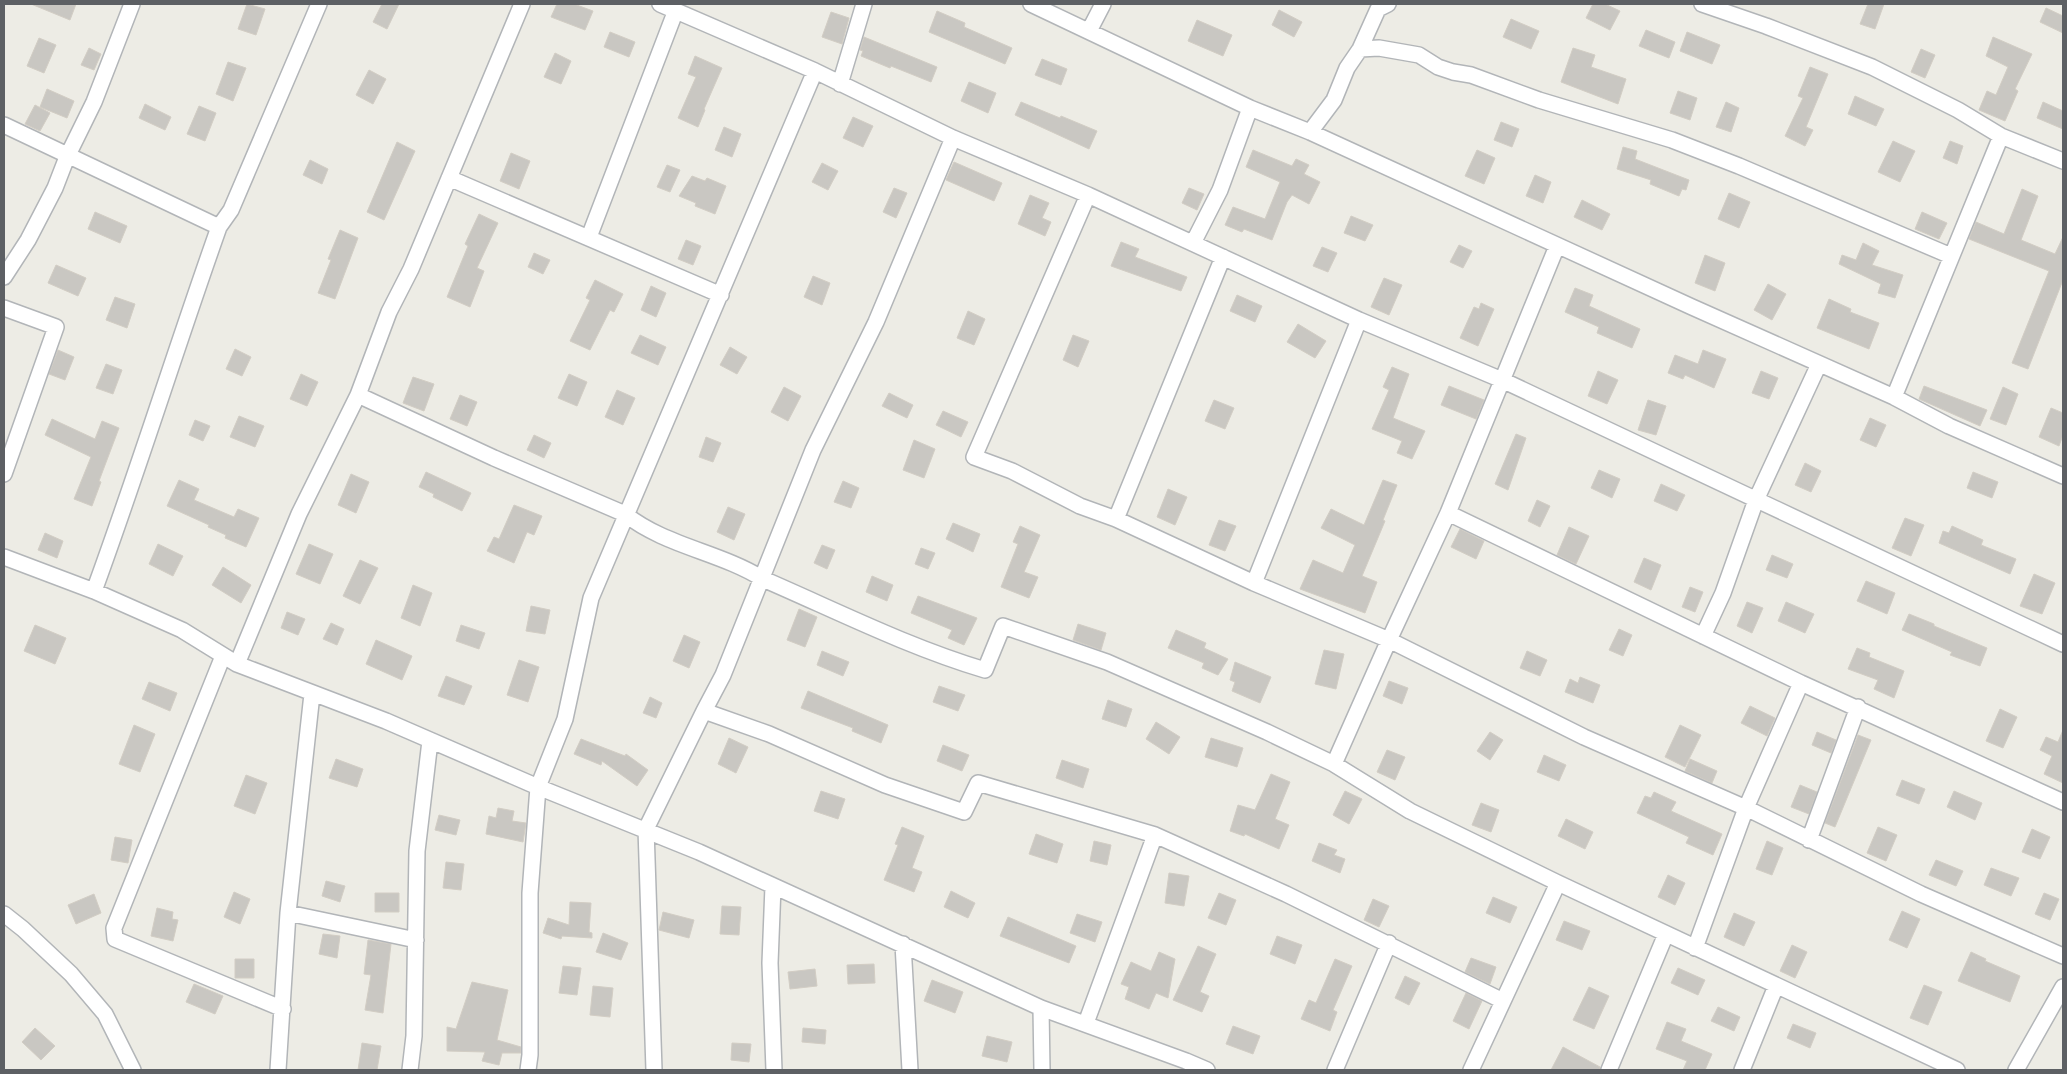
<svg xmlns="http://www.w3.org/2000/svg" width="2067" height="1074" viewBox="0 0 2067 1074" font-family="Quicksand,sans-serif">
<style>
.building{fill:#c9c7c2;stroke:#d2cdc4}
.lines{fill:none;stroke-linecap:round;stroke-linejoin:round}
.minor-casing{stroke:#b2b5b8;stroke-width:18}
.minor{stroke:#fff;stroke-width:15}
</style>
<rect width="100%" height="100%" fill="#edece5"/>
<!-- building -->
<path class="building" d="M31,4H76L70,20Z
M247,4L265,9L256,35L238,29Z
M382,4H399L387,29L373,22Z
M557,4H574L593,11L585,30L551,17Z
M1593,4H1605L1620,11L1610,30L1586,18Z
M1868,4H1884L1875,29L1860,24Z
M2046,8L2063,16V33L2040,22Z
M1279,10L1302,22L1294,37L1272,25Z
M937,11L965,23L964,27L1012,48L1005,64L929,32Z
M831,12L849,18L842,44L822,37Z
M1511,19L1539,31L1531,49L1503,37Z
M1197,20L1232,35L1223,56L1188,41Z
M1646,30L1675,42L1669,58L1639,46Z
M610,32L635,42L629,57L604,47Z
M1687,32L1720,45L1712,64L1680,51Z
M864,37L937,67L931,82L891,66L890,68L861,56L863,51L860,50Z
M1993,37L2032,54L2015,89L2018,91L2005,121L1979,110L1987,91L1996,95L2008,67L1986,56Z
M39,38L56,45L44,73L27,66Z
M89,48L101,54L94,70L81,65Z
M1573,48L1595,55L1591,67L1626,79L1618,104L1561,82Z
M1921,49L1935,55L1925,78L1911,72Z
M555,53L571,61L561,84L544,77Z
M695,56L722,68L704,109L705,110L698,127L678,118L696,77L688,74Z
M1042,59L1067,69L1061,85L1035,75Z
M228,62L246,68L233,101L216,94Z
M1810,67L1828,74L1806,127L1813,130L1805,146L1785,136L1803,98L1798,96Z
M369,70L386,79L373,104L356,95Z
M969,82L996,93L988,113L961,101Z
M47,89L74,101L67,118L40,107Z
M1678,91L1697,98L1690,120L1670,113Z
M1855,96L1884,109L1876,126L1848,114Z
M1021,102L1060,118L1061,116L1097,131L1089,149L1015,115Z
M1726,102L1739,108L1731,132L1716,127Z
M2043,102L2063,111V129L2037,118Z
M145,104L171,117L165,130L139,118Z
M35,105L50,113L40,131L25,124Z
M199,106L216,113L205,141L187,134Z
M853,117L873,126L863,147L843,138Z
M1501,122L1519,129L1512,147L1494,140Z
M724,127L741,134L732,157L715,150Z
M1893,141L1915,151L1900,182L1878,172Z
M1950,141L1963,146L1957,164L1943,158Z
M397,142L415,151L384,220L367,212Z
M1623,147L1637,151L1635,159L1689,180L1686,190L1682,189L1679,196L1650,184L1651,180L1617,169Z
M1253,150L1292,166L1296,159L1309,165L1304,174L1320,182L1309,204L1292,195L1287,202L1272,240L1244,229L1242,232L1225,225L1233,207L1265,219L1280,182L1246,167Z
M1477,150L1495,158L1484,184L1465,176Z
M511,153L530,161L519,189L500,181Z
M310,160L328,169L322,184L303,175Z
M954,162L1002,183L994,201L946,180Z
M822,163L838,171L828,190L812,182Z
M667,165L680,170L670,192L657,187Z
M1535,175L1551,182L1543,203L1526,196Z
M692,176L705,181L707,178L726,186L715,214L695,206L696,203L679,196Z
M894,188L907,193L896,218L883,212Z
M1189,188L1204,194L1197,210L1182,203Z
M2022,189L2038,196L2021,240L2055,254L2063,237V280L2028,369L2012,363L2049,271L1969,239L1976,222L2004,234Z
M1729,193L1750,202L1739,228L1718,219Z
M1030,195L1049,203L1042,218L1051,222L1045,236L1018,224Z
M1582,200L1610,214L1602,230L1574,217Z
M95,212L127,226L120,243L88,229Z
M1922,212L1947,223L1939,239L1915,229Z
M479,214L498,223L477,268L484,271L470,307L447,297L468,246L465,244Z
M1351,216L1373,225L1365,241L1344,233Z
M340,230L358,238L335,299L318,293L331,260L328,259Z
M686,240L701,246L693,265L678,259Z
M1121,242L1139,249L1135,257L1187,277L1181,291L1111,266Z
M1863,243L1879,251L1872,265L1903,275L1895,298L1878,293L1881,284L1839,264L1842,255L1856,260Z
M1459,245L1472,251L1463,268L1450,262Z
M1322,247L1337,253L1328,272L1313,266Z
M534,253L550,260L543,274L528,267Z
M1705,255L1725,263L1715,291L1695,283Z
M56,265L86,278L78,296L48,283Z
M813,276L830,283L822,305L804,297Z
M1384,278L1402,285L1389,315L1371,307Z
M595,280L623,294L614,312L610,310L590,350L570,341L590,300L586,298Z
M1768,284L1786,294L1772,320L1754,310Z
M651,286L666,293L656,317L641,310Z
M1575,288L1593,295L1589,306L1640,329L1632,348L1597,333L1599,327L1565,312Z
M1237,295L1262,306L1255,322L1230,311Z
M115,297L135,304L127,328L106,320Z
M1829,299L1851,309L1850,312L1879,323L1869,349L1817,328Z
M1481,303L1494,309L1478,346L1460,338L1474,307L1479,309Z
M968,311L985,319L974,345L957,338Z
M1298,324L1326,341L1315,358L1287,342Z
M640,335L666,347L658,365L631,353Z
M1073,335L1089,341L1078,367L1063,360Z
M730,347L747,357L737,374L720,365Z
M235,349L251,357L242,376L226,369Z
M58,350L74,357L65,380L49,374Z
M1703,350L1726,359L1714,388L1685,375L1683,379L1668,373L1675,355L1698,364Z
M106,364L122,370L113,394L96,388Z
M1392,367L1409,374L1393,418L1425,431L1412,459L1397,453L1402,441L1372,429L1389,390L1383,387Z
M1598,371L1618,380L1607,404L1588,396Z
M1761,371L1778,378L1769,399L1752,393Z
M301,374L318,382L307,406L290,399Z
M569,374L587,382L577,406L558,398Z
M413,377L434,384L424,411L403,403Z
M1449,386L1484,400L1476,419L1441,405Z
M1924,386L1987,410L1980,426L1919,399Z
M784,387L801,396L788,421L771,412Z
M2003,387L2018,394L2006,425L1990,419Z
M617,390L635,398L623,425L605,417Z
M889,393L913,405L907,418L882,406Z
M460,395L477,402L467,426L450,419Z
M1214,400L1234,408L1225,429L1205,421Z
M1648,400L1666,406L1656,435L1638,430Z
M2051,408L2063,413V435L2059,446L2039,437Z
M943,411L968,422L961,437L936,425Z
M239,416L264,426L255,447L230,437Z
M1870,418L1886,425L1876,447L1860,440Z
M52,419L95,439L102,421L119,428L99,481L101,482L92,506L74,499L91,457L45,435Z
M195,420L210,426L203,441L189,435Z
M1516,434L1526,438L1508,490L1495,484Z
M534,435L551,443L544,458L527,450Z
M706,437L721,443L713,462L699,457Z
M914,440L935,449L924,478L903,470Z
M1805,463L1821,471L1811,492L1795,485Z
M1599,470L1620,479L1612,498L1591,488Z
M426,472L471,493L462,511L433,497L434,494L419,487Z
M1973,472L1998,482L1992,498L1967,488Z
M351,474L369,482L356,513L338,505Z
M179,480L199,489L194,500L234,517L238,509L259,518L246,547L225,538L226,535L208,527L209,525L167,506Z
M1383,480L1397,485L1383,520L1385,521L1362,576L1377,582L1365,613L1300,589L1313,560L1343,573L1355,545L1321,528L1331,509L1364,525Z
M843,481L859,488L851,508L834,502Z
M1661,484L1685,495L1677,511L1654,501Z
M1168,489L1187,497L1175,525L1157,517Z
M1537,500L1550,506L1540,527L1528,521Z
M514,505L542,516L534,535L527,532L514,563L487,551L494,537L499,539Z
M728,507L745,514L734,540L717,532Z
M1905,518L1924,525L1911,556L1892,548Z
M1219,520L1236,526L1225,551L1209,545Z
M953,523L980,534L973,552L946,539Z
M1020,526L1040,535L1024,572L1038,577L1029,598L1001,587L1018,544L1013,542Z
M1952,526L1983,540L1981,545L2016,559L2010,574L1939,543L1943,531L1949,533Z
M1569,527L1589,536L1576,564L1557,555Z
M1460,529L1484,541L1476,559L1451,547Z
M45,533L63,541L57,558L38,550Z
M158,544L183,556L173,576L149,564Z
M309,544L333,554L320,584L296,574Z
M822,545L835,550L827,569L814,563Z
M921,548L935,553L928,569L915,564Z
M1772,555L1793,564L1787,578L1766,570Z
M1644,558L1661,565L1651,590L1634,582Z
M360,560L378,568L360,604L343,596Z
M223,567L251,585L241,603L212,585Z
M2034,574L2055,583L2042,614L2020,606Z
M872,576L893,585L887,601L866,592Z
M1866,581L1895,593L1887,614L1857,601Z
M413,585L432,593L420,626L401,618Z
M1690,587L1703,592L1695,612L1682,607Z
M918,596L977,618L964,645L948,638L952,630L911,613Z
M1747,602L1763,608L1752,633L1737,626Z
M1786,602L1814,614L1805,633L1778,621Z
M531,606L550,610L545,634L526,631Z
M799,609L817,617L805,647L787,640Z
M287,612L305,619L298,635L281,628Z
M1909,614L1934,624V626L1987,648L1980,666L1950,655L1952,652L1902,630Z
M331,623L344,629L337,645L323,639Z
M1078,624L1106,633L1101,650L1073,640Z
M35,625L66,638L55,664L24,651Z
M461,625L485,633L479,649L456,641Z
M1619,629L1632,635L1623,656L1609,650Z
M1176,630L1206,643L1204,648L1228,659L1218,675L1202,668L1204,663L1168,648Z
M684,635L700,642L689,668L673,661Z
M376,640L412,656L402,680L366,664Z
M1857,648L1870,653L1869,657L1904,671L1894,698L1874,689L1878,680L1848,669Z
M1324,650L1344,654L1336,689L1315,684Z
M822,651L849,662L843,676L817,665Z
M1527,651L1547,660L1540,676L1520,668Z
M519,660L539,667L528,702L507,695Z
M1235,662L1271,677L1260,703L1232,691L1235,682L1230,680Z
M446,676L472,686L464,705L438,696Z
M1580,677L1600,685L1593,703L1565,692L1570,679L1578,683Z
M1389,681L1408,688L1402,704L1383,696Z
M149,682L177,693L170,711L142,699Z
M939,686L965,695L958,711L933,702Z
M808,691L888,725L881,743L852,731L853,728L801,708Z
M650,697L662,703L656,718L643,713Z
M1108,700L1132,709L1126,727L1102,719Z
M1750,706L1775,718L1767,736L1741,723Z
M2000,709L2017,717L2003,748L1986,741Z
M1156,722L1180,737L1169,754L1146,739Z
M134,725L155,734L140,772L119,764Z
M1680,725L1701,735L1685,767L1665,757Z
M2063,730V783L2044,774L2052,756L2040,750L2046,737L2058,742Z
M1490,732L1503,740L1490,760L1477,751Z
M1817,732L1836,740L1831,753L1812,745Z
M1858,735L1871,740L1835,827L1825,823Z
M729,738L748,747L736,773L718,764Z
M1211,738L1243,748L1237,767L1205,757Z
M581,739L625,756L626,754L648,770L637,786L602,761L601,765L574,754Z
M943,745L969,755L962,771L937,761Z
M1387,750L1405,757L1395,780L1377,772Z
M1544,755L1566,765L1559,781L1537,772Z
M336,759L363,769L357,787L329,778Z
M1690,759L1717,771L1712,783L1685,771Z
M1062,760L1089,769L1083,788L1056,778Z
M1271,774L1290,782L1275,819L1289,825L1279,849L1245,834L1244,836L1230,831L1238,805L1255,810Z
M246,775L267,783L255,814L234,806Z
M1902,780L1925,789L1919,804L1896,795Z
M1800,785L1817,792L1809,814L1791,807Z
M821,791L845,799L838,819L814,811Z
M1345,791L1362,799L1349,824L1333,815Z
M1954,791L1982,803L1975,820L1947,807Z
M1654,792L1676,802L1671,811L1722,834L1713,855L1686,843L1689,837L1637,813L1645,796L1651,798Z
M1481,803L1499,810L1491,832L1472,825Z
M498,808L514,811L512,821L526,823L523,842L486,834L489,816L496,818Z
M439,815L460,820L456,835L435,830Z
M1566,819L1593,832L1585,849L1558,836Z
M902,827L924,836L912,868L922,872L914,892L884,880L898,845L895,844Z
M1878,827L1897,835L1886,861L1867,853Z
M2032,829L2050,837L2040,859L2022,852Z
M1036,834L1063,844L1057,863L1029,854Z
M115,837L132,840L128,863L111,860Z
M1094,841L1111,845L1107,865L1090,861Z
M1767,841L1783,848L1772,875L1756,869Z
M1319,843L1337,850L1334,855L1345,859L1340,873L1312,861Z
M1936,860L1963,871L1956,886L1929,875Z
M446,862L464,864L461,890L443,888Z
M1991,868L2019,878L2011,896L1984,885Z
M1169,873L1189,876L1184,906L1165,903Z
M1668,875L1685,883L1675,905L1658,897Z
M326,881L345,886L340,902L322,896Z
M951,891L975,903L968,918L944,907Z
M234,892L250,899L240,924L224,917Z
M375,893H399V912H375Z
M1219,893L1236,900L1226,925L1208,918Z
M2044,893L2059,899L2050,920L2035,914Z
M94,894L101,913L76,924L68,905Z
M1493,897L1517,907L1510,923L1486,913Z
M1373,899L1389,906L1379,927L1364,920Z
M570,902L591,903L589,932L592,933V938L562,936L561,939L543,933L548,918L569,925Z
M722,906L741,907L739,935L720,934Z
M157,908L173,912L172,919L178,920L173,941L151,936Z
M1902,911L1920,919L1907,948L1889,940Z
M663,912L694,920L689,938L659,930Z
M1734,913L1755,922L1744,946L1724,937Z
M1077,914L1102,922L1095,942L1070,933Z
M1008,917L1076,946L1069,963L1000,936Z
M1564,921L1590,931L1582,950L1556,940Z
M603,933L628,943L621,960L596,952Z
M323,934L340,936L337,958L319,954Z
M1277,936L1302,945L1295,964L1270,954Z
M368,940L391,944L383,1013L365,1010L371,975L364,974Z
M1792,945L1807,952L1795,978L1780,971Z
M1198,946L1216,954L1200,992L1209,996L1202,1012L1173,1000Z
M1159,952L1175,959L1168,998L1156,993L1149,1009L1125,999L1129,987L1121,984L1131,962L1151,971Z
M1971,952L1986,959L1985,961L2020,976L2010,1002L1958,981Z
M1471,958L1496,967L1490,984L1465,972Z
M235,959H254V978H235Z
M1335,959L1352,966L1333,1010L1337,1012L1330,1031L1301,1019L1309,1000L1316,1003Z
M874,964L875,983L848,984L847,965Z
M563,966L581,968L577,995L559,993Z
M1678,968L1705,980L1698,995L1671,983Z
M815,969L817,986L790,989L788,972Z
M1405,976L1420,983L1409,1005L1395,998Z
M932,980L963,992L955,1013L924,1001Z
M472,982L508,990L497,1040L521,1047V1053H502L499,1065L482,1061L485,1052L447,1051V1027L456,1029Z
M194,984L223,996L215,1014L186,1002Z
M1924,985L1942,992L1928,1025L1910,1018Z
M593,986L613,988L610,1017L590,1015Z
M1589,987L1609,996L1594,1029L1573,1020Z
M1466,993L1482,1001L1469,1029L1453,1021Z
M1718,1007L1740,1017L1734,1031L1711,1021Z
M1667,1022L1686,1029L1681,1041L1712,1054L1705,1070H1683L1687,1061L1656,1049Z
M1793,1024L1816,1033L1810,1048L1787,1038Z
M1233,1026L1260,1036L1253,1054L1226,1044Z
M35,1028L55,1046L41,1060L22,1042Z
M803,1028L826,1030L825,1044L802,1042Z
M987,1036L1012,1042L1007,1062L982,1056Z
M362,1043L381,1046L377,1070H358Z
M732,1043L751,1044L749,1062L731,1060Z
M1563,1047L1600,1067V1070H1551Z"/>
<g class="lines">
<!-- minor casing -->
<g class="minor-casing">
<path id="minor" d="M660,4L815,71L953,138L1088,195L1359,320L1502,380L2063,644
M1031,4L1250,108L1310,132L1692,307L1894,397L1949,426L2063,476
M1702,4L1766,26L1872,67L1958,110L2001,136L2063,161
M1089,31L1103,4
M1360,49L1379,48L1419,55L1438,67L1453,72L1471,75L1539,100L1672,140L1739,166L1951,256
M840,84L864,4
M4,125L219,227
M1310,132L1334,100L1347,68L1360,49L1378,9L1388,4
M449,178L721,295
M1088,195L974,457L1012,471L1080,506L1116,519L1254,583L1389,640L1584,737L1746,808L1921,894L2063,956
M589,237L676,10
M1193,243L1220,190L1250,108
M4,277L28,240L55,188L67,157L94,102L132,4
M4,308L56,327L4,474
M358,395L494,458L625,514C665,546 720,552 763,579C837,611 908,647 985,670L1003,626L1107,662L1267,732L1334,764L1410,811L1558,883L1957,1070
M1894,397L2001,136
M1448,513L1801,683L2063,802
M1116,519L1223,257
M4,557L94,591L182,630L237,664L386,721L538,787L699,852L1041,1008L1186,1061L1207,1070
M1254,583L1359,320
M94,591C138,471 176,348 219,227L231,210L319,4
M1703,636L1723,593L1756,500L1819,364
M223,656L114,928L115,939L283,1009
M237,664L299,514L358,395L389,312L411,269L522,4
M704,711L769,734L885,785L964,812L978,783L1155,835L1286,894L1503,1001
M1334,764L1389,640L1448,513L1557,246
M1809,840L1858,707
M773,886L770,963L774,1070
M288,913L416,940
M4,914L23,929L71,974L105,1014L133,1070
M903,944L910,1070
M1695,948L1746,808L1801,683
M1041,1008L1042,1070
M1086,1023L1155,835
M278,1070L288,913L312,694
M410,1070L414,1036L417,851L430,741
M528,1070L530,1055V893L538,787L565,719L591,598L815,71
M654,1070L646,829L704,711L723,675L813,450L876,322L953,138
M1335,1070L1389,943
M1471,1070L1558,883
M1609,1070L1666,934
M1742,1070L1776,986
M2016,1070L2063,987"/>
</g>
<!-- minor -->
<use href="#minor" class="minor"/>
</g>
<!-- border -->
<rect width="2067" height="1074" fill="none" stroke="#5d6064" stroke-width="10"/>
</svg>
